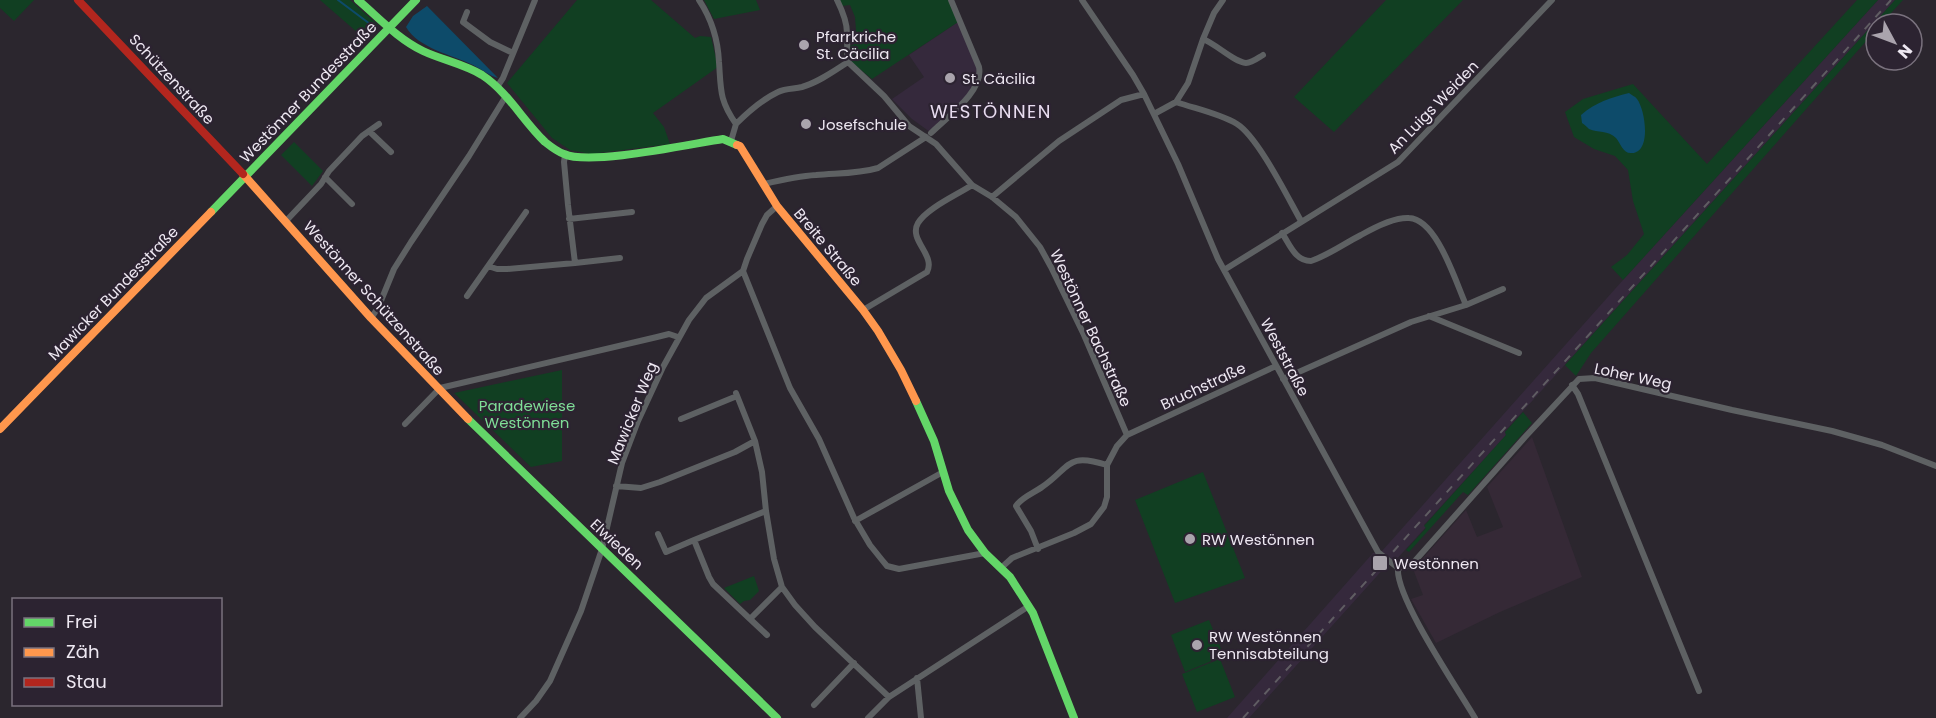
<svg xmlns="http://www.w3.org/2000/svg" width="1936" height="718" viewBox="0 0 1936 718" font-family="Poppins,sans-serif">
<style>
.industrial{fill:#352936}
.built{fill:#35293c}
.green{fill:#113f22}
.water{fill:#0d4b6a}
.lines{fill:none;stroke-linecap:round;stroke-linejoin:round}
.stream{stroke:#0d4b6a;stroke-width:2}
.street{stroke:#5e6163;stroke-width:6}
.fast{stroke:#63d668;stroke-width:8}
.slow{stroke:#ff974d;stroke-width:8}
.jam{stroke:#b3261e;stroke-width:8}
.rail{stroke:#605d63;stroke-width:2;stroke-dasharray:8 8;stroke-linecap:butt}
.poi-dot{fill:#aaa4ad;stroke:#2c2331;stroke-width:2}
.labels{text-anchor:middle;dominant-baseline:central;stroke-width:4.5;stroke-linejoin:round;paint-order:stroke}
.poi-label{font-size:15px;fill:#eee8f2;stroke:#2c2331;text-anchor:start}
.street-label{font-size:15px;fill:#eee8f2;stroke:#2c2331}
.park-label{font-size:15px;fill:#7fde97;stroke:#2c2331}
.quarter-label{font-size:18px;letter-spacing:1.5px;fill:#e8dcf0;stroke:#2c2331}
</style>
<rect width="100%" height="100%" fill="#2b262e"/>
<!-- industrial -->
<path class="industrial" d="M1532,437L1582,577L1500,612L1436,643L1411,599L1423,595L1413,569L1466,510L1477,537L1503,527L1487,487Z"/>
<!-- built -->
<path class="built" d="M1878,0H1895L1505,431L1506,435L1424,525L1426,527L1394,562L1386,566L1249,718H1227L1373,553L1382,551L1623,280Z
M958,22L973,58L978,73L977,79L965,98L930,132L912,119L892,99L924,77L909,55Z"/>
<!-- green -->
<path class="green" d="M0,0H34L14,21L0,8Z
M320,0H350L378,25L359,45L326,70L358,33Z
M577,0H651L695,38L700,36L711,37L718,67L653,113L664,127L670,144L591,154L570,150L552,138L507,83Z
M704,0H756L760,10L714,19Z
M840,0H949L958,22L872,79L850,61V46L857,43L855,17L850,5L842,6Z
M1386,0H1463L1334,132L1294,97Z
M1857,0H1878L1623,280L1611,267L1627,255L1644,234L1633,201L1628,170L1615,156L1594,149L1574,137L1565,112L1583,99L1633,84L1707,164Z
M1895,0H1903L1881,24H1876V30L1591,353L1576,376L1565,365Z
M294,142L323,171L312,186L281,155Z
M562,370V461L531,467L454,393Z
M1523,412L1532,423L1468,495L1463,492L1409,552L1406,550L1426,528L1424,526L1506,435L1505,432Z
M1203,472L1245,578L1175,603L1135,500Z
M754,576L759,591L750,600L744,601L740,604L724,588Z
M1209,620L1224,656L1185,672L1171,635Z
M1220,659L1235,697L1197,712L1182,674Z"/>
<!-- water -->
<path class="water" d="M427,6L498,78C490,76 481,69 473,65C452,55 418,48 406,27L413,16Z
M1629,93C1631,95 1635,96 1637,99C1645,109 1652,152 1632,153C1623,154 1621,144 1616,138C1608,130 1598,133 1589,129C1587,127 1585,125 1582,123L1581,115C1596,102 1610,98 1629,93Z"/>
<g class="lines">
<!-- stream -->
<path class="stream" d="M338,0L370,24"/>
<!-- street -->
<path class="street" d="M699,0C711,18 718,40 719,62C721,89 719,100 736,124
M837,0C842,10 847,21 847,33C848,43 846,52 848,62L884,96L909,126L936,144L972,185L992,197L1016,217L1040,247L1051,267L1084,335L1127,435
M1082,0L1133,75L1144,94L1178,164L1218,259L1373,543L1378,552L1398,568
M467,12L463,22L490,42L513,53
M1203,39L1214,13L1223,0
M497,87L503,78L535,0
M1176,102L1188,83L1203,39C1216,44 1234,62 1246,63C1252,63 1258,58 1263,55
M1154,114L1176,102C1196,109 1218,113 1237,124C1258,137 1288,198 1301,221
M736,124C748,112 763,99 778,92C786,88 794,89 802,87C819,82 834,71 848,62
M369,131L391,152
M931,133C947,117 984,91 979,67L951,0
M731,141L736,124
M325,177L352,204
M764,184C781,180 799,176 816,175C837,173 857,174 878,168L926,137
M992,197L1059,141L1121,100L1144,94
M569,219L632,212
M286,221L321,184L329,171L362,136L379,124
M1282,233C1290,245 1295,261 1311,261C1329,255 1345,243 1361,235C1375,227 1394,217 1409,218C1437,219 1456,283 1466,305
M575,263L620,258
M488,266L497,269H507L575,263L568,205L564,162L565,155
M1224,270L1398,162L1552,0
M743,271L790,388L819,439L854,518L870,545L882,560L887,566L899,569L985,553
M467,296L526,212
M863,310L927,272C936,255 908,240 918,223C927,208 957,195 972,185
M1429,316L1519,353
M371,318L378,308L394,269L411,242L469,156L506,96
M1283,379L1411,322L1466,305L1503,289
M1572,385L1578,394L1699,691
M736,393L755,441L762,472L766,511L774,559L782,587L795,605L815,627L889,697
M681,419L737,396
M405,424L440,388L657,337L669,334L678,337
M616,486L641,488L660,482L735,452L755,441
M855,521L943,472
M658,534L666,552L694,540L709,577L713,584L750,619L782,587
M694,540L766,511
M1038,549L1031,531L1016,506C1022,497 1034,493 1042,487C1071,467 1066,452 1107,465
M1001,568L1012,558L1074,533L1091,524L1104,507L1107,497V465L1117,446L1127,435L1276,366
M1398,568L1408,566L1414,562L1525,437L1579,379L1595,378L1732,410L1832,431L1882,445L1936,466
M1398,568C1395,597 1458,689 1475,718
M750,619L767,635
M917,678L921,718
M814,705L854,663
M520,718L536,701L550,681L581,611L602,549L622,463L638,421L663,367L689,320L706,298L743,271L747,259L762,224L767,215L777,206
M868,718L889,697L1029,606"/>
<!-- fast -->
<path class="fast" d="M358,0C379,18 398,39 423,51C442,60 464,64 482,75C508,92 523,121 545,142C550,146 558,152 564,154C590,166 690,144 723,139L737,145
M211,212L416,0
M916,401L934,441L949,491L968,530L985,553L1010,577L1033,613L1074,718
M468,419L777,718"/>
<!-- slow -->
<path class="slow" d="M737,145L740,146L777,206L863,310L878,331L901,370L916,401
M243,174L371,318L468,419
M0,429L211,212"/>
<!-- jam -->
<path class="jam" d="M78,0L243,174"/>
<!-- rail -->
<path class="rail" d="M1243,718L1891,0"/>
</g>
<!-- markers -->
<g class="poi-dot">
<circle cx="804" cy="45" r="6"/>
<circle cx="950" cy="78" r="6"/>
<circle cx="806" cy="124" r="6"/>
<circle cx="1190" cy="539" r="6"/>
<rect x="1372" y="555" width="16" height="16" rx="3"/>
<circle cx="1197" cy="645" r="6"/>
</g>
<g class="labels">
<!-- poi labels -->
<g class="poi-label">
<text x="816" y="36">Pfarrkriche<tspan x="816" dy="17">St. Cäcilia</tspan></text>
<text x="962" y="78">St. Cäcilia</text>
<text x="818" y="124">Josefschule</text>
<text x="1202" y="539">RW Westönnen</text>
<text x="1394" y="563">Westönnen</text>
<text x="1209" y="636">RW Westönnen<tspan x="1209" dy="17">Tennisabteilung</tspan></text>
</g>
<!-- street labels -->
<g class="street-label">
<text transform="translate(172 79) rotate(47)">Schützenstraße</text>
<text transform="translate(308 92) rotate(-46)">Westönner Bundesstraße</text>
<text transform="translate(1433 107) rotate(-46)">An Luigs Weiden</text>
<text transform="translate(828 247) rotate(50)">Breite Straße</text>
<text transform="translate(113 293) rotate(-46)">Mawicker Bundesstraße</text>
<text transform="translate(374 298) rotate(48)">Westönner Schützenstraße</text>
<text transform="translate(1091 328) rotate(65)">Westönner Bachstraße</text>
<text transform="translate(1285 357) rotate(62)">Weststraße</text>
<text transform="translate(1633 376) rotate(12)">Loher Weg</text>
<text transform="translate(1203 386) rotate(-25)">Bruchstraße</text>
<text transform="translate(632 413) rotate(-68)">Mawicker Weg</text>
<text transform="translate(617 544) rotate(43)">Elwieden</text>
</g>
<!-- park labels -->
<g class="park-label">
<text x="527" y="405">Paradewiese<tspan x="527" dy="17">Westönnen</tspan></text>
</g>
<!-- quarter labels -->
<g class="quarter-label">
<text x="991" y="111">WESTÖNNEN</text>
</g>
</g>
<!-- legend -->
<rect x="12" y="598" width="210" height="108" fill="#2c2331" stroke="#7a727e" stroke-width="1.5"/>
<rect x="24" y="618" width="30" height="9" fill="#63d668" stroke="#7a727e" stroke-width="1.5"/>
<text x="66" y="628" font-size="18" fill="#eee8f2">Frei</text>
<rect x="24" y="648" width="30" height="9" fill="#ff974d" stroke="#7a727e" stroke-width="1.5"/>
<text x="66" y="658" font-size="18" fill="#eee8f2">Zäh</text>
<rect x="24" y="678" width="30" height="9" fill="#b3261e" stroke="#7a727e" stroke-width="1.5"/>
<text x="66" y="688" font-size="18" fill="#eee8f2">Stau</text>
<!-- north arrow -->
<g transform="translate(1894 42) rotate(131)"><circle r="28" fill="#2c2331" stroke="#7a727e" stroke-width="1.5"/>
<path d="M0-4.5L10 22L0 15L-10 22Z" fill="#aaa4ad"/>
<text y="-9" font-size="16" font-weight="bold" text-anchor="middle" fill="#eee8f2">N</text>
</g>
</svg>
